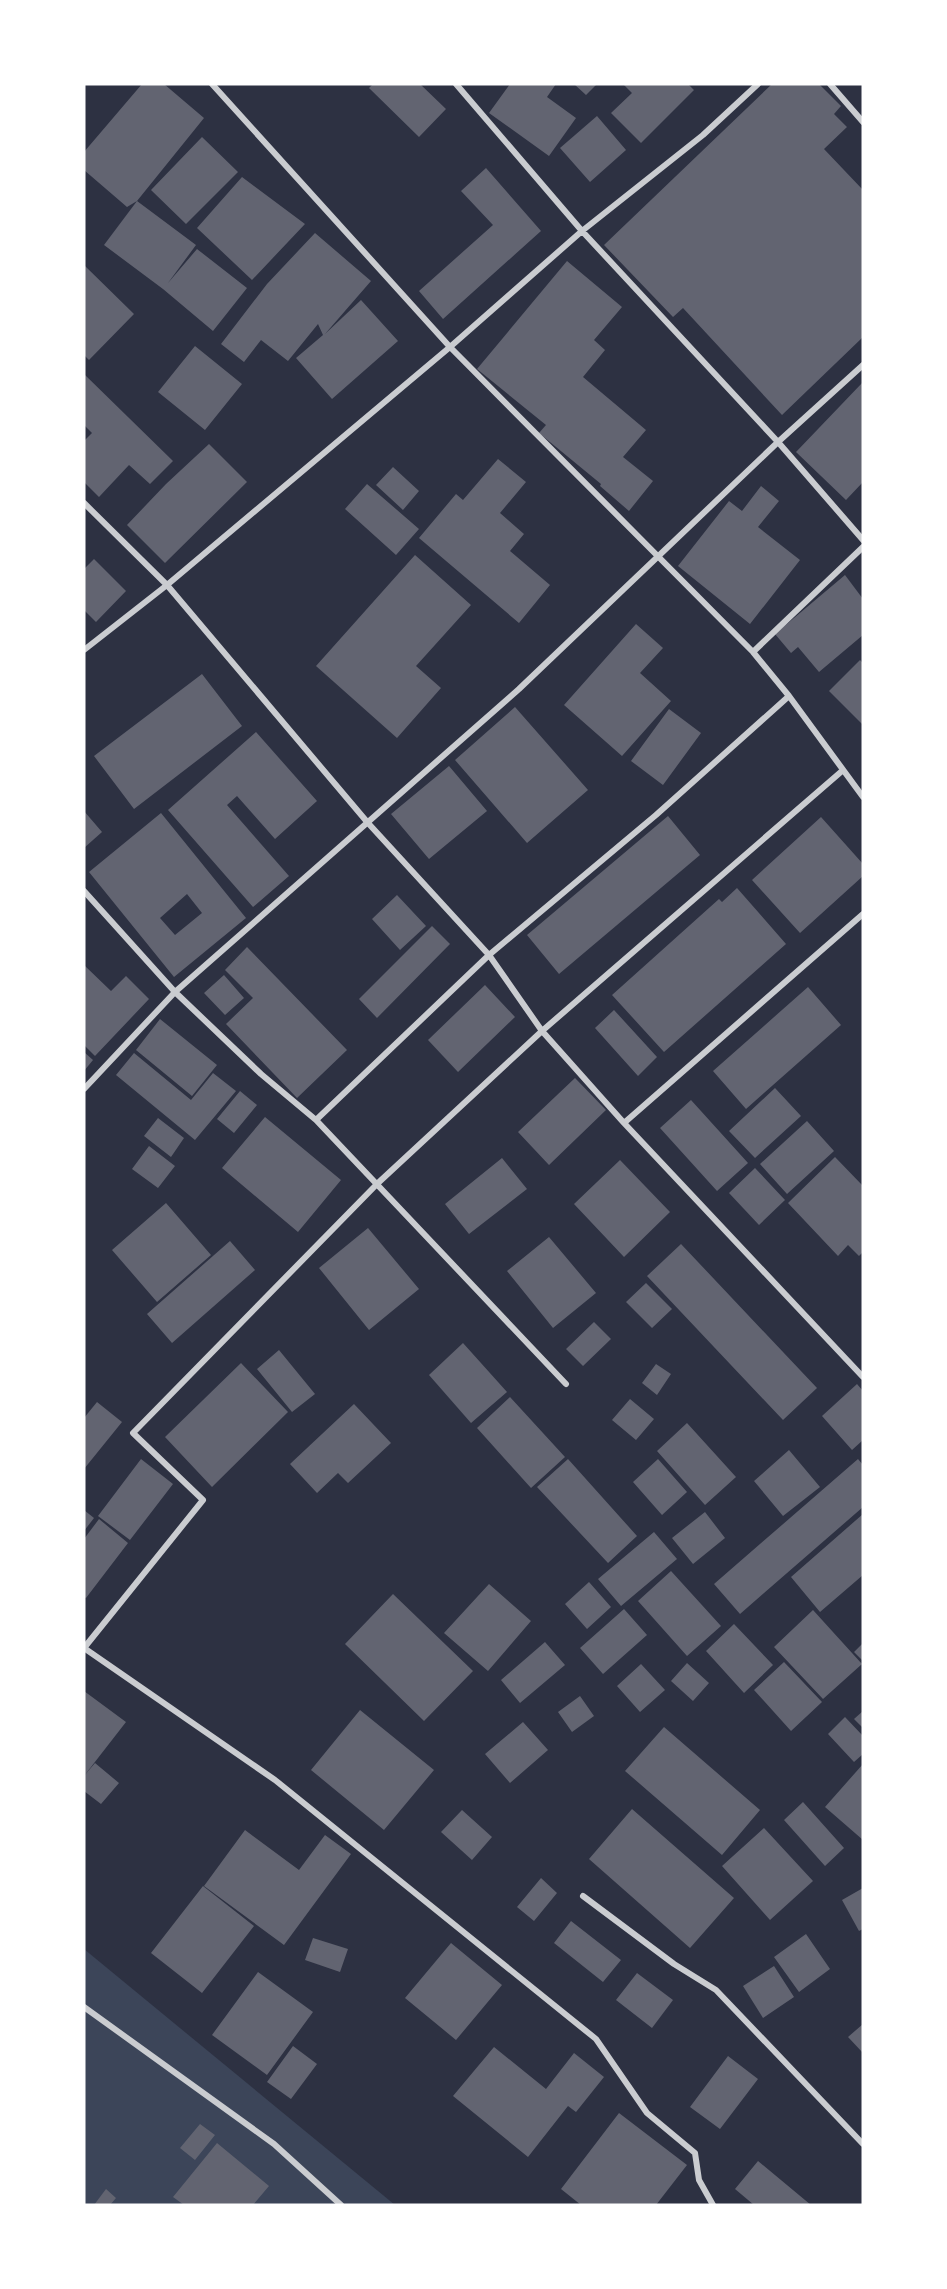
<svg xmlns="http://www.w3.org/2000/svg" width="947" height="2289" viewBox="0 0 947 2289" font-family="Helvetica,sans-serif">
<style>
.green{fill:#3c4559}
.building{fill:#626471;fill-rule:evenodd}
.lines{fill:none;stroke-linecap:round;stroke-linejoin:round}
.minor{stroke:#caccd0;stroke-width:6}
</style>
<rect width="100%" height="100%" fill="#2d3142"/>
<!-- green -->
<path class="green" d="M84,1949L395,2205H84Z"/>
<!-- building -->
<path class="building" d="M142,84H164L204,118L137,201L127,207L84,170V152Z
M373,84H420L446,109L419,137L369,88Z
M510,84H556L547,97L576,118L549,156L489,113Z
M574,84H597L586,95Z
M623,84H688L694,90L641,143L611,113L632,93Z
M772,84H819L841,106L834,114L847,127L824,149L863,190V337L782,415L683,308L673,317L604,245Z
M597,116L626,150L590,182L560,148Z
M202,137L238,172L186,224L151,190Z
M486,168L541,231L443,319L419,291L493,225L461,191Z
M242,177L305,224L252,280L197,228Z
M137,201L196,245L168,283L197,249L247,288L213,331L163,289L104,245Z
M315,233L371,281L325,334L361,300L398,341L332,399L296,358L323,335L318,324L288,361L261,340L244,362L221,344L267,284Z
M567,261L622,307L594,340L605,350L583,377L646,430L623,457L653,481L629,511L600,486L601,484L539,433L546,425L477,369Z
M84,265L134,314L89,360L84,355Z
M195,346L242,384L205,430L158,392Z
M84,374L173,461L150,484L129,465L99,497L84,482V441L92,433L84,425Z
M863,382V482L846,500L796,452Z
M209,444L247,482L165,563L127,525L166,484Z
M498,459L526,482L500,513L524,534L510,551L550,585L519,623L419,538L456,494L463,500Z
M393,467L419,491L403,510L376,485Z
M367,484L419,529L396,555L345,509Z
M761,486L779,501L758,527L800,560L750,624L678,566L729,501L742,511Z
M415,555L471,605L416,666L441,688L397,738L316,666Z
M94,559L126,591L96,622L84,610V569Z
M845,575L863,599V635L819,672L798,647L791,653L775,634Z
M636,624L663,648L640,673L671,701L622,756L564,705Z
M860,660L863,663V725L829,691Z
M202,674L242,726L134,809L94,756Z
M515,707L588,790L527,843L455,760Z
M669,709L701,733L663,785L631,761Z
M256,732L317,801L275,839L237,796L227,805L289,876L253,907L168,810Z
M449,766L487,811L429,859L391,814Z
M84,811L102,832L84,848Z
M161,813L246,918L174,977L89,872ZM187,894L202,913L175,935L160,918Z
M668,816L700,855L559,974L527,935Z
M821,817L863,864V876L800,933L752,880Z
M737,888L786,944L664,1052L612,995L719,899L722,902Z
M397,895L426,926L400,950L372,919Z
M432,926L450,944L377,1018L359,999Z
M247,947L347,1050L297,1098L226,1024L253,998L225,970Z
M84,965L111,991L126,976L149,999L95,1056L84,1045Z
M224,975L244,998L225,1015L204,993Z
M485,985L515,1017L458,1072L428,1040Z
M808,987L841,1025L746,1109L713,1071Z
M614,1010L657,1057L638,1076L595,1028Z
M160,1019L217,1065L192,1096L136,1050Z
M84,1052L93,1060L84,1071Z
M134,1053L191,1100L213,1073L236,1091L195,1140L116,1075Z
M575,1078L606,1110L549,1165L518,1132Z
M775,1088L801,1116L755,1158L729,1131Z
M240,1091L257,1105L234,1133L217,1119Z
M691,1100L748,1163L717,1191L660,1128Z
M265,1117L341,1180L298,1232L222,1168Z
M158,1118L184,1138L171,1157L144,1136Z
M807,1121L834,1151L787,1194L760,1164Z
M149,1146L175,1166L158,1188L132,1169Z
M835,1157L863,1186V1252L859,1256L848,1245L838,1256L788,1203Z
M502,1158L527,1189L469,1234L445,1204Z
M620,1160L670,1212L624,1257L574,1204Z
M755,1168L785,1200L759,1225L729,1193Z
M166,1203L211,1255L157,1302L112,1250Z
M368,1228L419,1289L369,1330L319,1268Z
M549,1237L596,1293L553,1328L507,1271Z
M230,1241L255,1270L172,1343L147,1314Z
M681,1244L817,1388L783,1420L647,1276Z
M646,1283L672,1309L652,1328L626,1302Z
M594,1322L611,1339L583,1366L566,1349Z
M463,1343L507,1392L471,1423L429,1375Z
M279,1350L315,1394L292,1412L257,1369Z
M241,1363L288,1412L212,1487L165,1437Z
M656,1364L671,1374L657,1395L642,1383Z
M857,1384L863,1391V1440L852,1450L822,1416Z
M510,1397L565,1457L531,1488L477,1428Z
M630,1399L654,1419L636,1440L612,1420Z
M97,1402L122,1422L84,1469V1418Z
M354,1404L391,1443L348,1483L338,1473L317,1493L290,1464Z
M687,1423L736,1477L705,1505L657,1451Z
M789,1450L820,1487L783,1516L754,1481Z
M141,1459L173,1484L130,1540L98,1516Z
M568,1459L637,1536L608,1563L537,1487Z
M658,1459L687,1492L662,1515L633,1482Z
M858,1459L863,1465V1507L740,1614L714,1584Z
M84,1510L94,1518L84,1531Z
M705,1512L725,1538L693,1564L672,1538Z
M863,1514V1575L820,1612L791,1577Z
M99,1519L128,1543L86,1598L84,1597V1539Z
M654,1532L677,1559L621,1606L598,1579Z
M671,1571L721,1626L687,1656L638,1601Z
M589,1582L611,1607L587,1629L565,1604Z
M489,1584L531,1621L488,1671L444,1633Z
M393,1594L473,1671L424,1721L345,1644Z
M624,1609L647,1635L603,1674L580,1648Z
M813,1610L862,1664L823,1699L774,1647Z
M734,1624L773,1665L744,1693L706,1651Z
M545,1642L565,1665L520,1703L501,1680Z
M863,1643V1661L854,1652Z
M784,1662L822,1702L791,1731L754,1690Z
M687,1663L709,1683L693,1701L671,1681Z
M641,1664L665,1690L640,1712L617,1686Z
M84,1691L126,1722L84,1776L95,1763L119,1783L101,1804L84,1791Z
M580,1696L594,1716L572,1732L558,1712Z
M360,1710L434,1770L384,1830L311,1770Z
M863,1711V1728L854,1719Z
M845,1717L863,1736V1754L854,1762L828,1734Z
M523,1722L548,1750L510,1783L485,1754Z
M664,1727L760,1810L722,1855L625,1771Z
M863,1764V1840L825,1807Z
M803,1802L844,1848L825,1866L784,1820Z
M632,1809L734,1898L690,1948L589,1859Z
M462,1810L492,1837L472,1860L441,1832Z
M764,1828L813,1881L770,1920L722,1866Z
M245,1830L299,1870L325,1835L351,1854L284,1945L204,1886Z
M541,1878L557,1893L534,1921L517,1907Z
M203,1886L254,1926L202,1993L151,1953Z
M863,1888V1929L859,1931L842,1900Z
M571,1921L621,1960L603,1982L554,1943Z
M806,1934L830,1969L799,1992L774,1957Z
M313,1938L348,1949L340,1972L305,1960Z
M451,1943L502,1985L456,2040L405,1998Z
M774,1966L794,1997L763,2018L743,1986Z
M258,1972L313,2012L267,2075L212,2035Z
M637,1973L673,2000L652,2028L616,2000Z
M863,2024V2053L848,2037Z
M293,2046L317,2064L291,2099L267,2082Z
M494,2047L546,2089L574,2053L604,2077L576,2112L568,2106L528,2157L453,2096Z
M728,2056L758,2079L720,2129L690,2107Z
M619,2113L687,2165L656,2205H581L561,2189Z
M200,2124L215,2135L195,2160L180,2148Z
M217,2143L269,2186L253,2205H184L173,2197Z
M758,2161L811,2205H754L735,2189Z
M106,2189L116,2198L110,2205H94Z"/>
<g class="lines">
<!-- minor -->
<path class="minor" d="M212,84L450,347L753,652L789,696L863,797
M456,84L582,231L778,442L863,540
M830,84L863,122
M84,503L167,585L368,823L489,955L542,1031L624,1123L863,1377
M84,650L167,585L450,347L582,231L703,135L758,84
M753,652L863,547
M84,891L175,992L261,1074L316,1120L566,1384
M84,1089L175,992L519,689L778,442L863,365
M316,1120L489,955L656,815L789,696
M624,1123L863,914
M84,1648L203,1500L133,1433L378,1183L542,1031L842,771
M84,1648L275,1780L596,2039L647,2113L695,2153L699,2180L713,2205
M583,1896L674,1964L716,1990L863,2144
M84,2007L274,2144L341,2205"/>
</g>
<!-- border -->
<rect width="947" height="2289" fill="none" stroke="#ffffff" stroke-width="171"/>
</svg>
